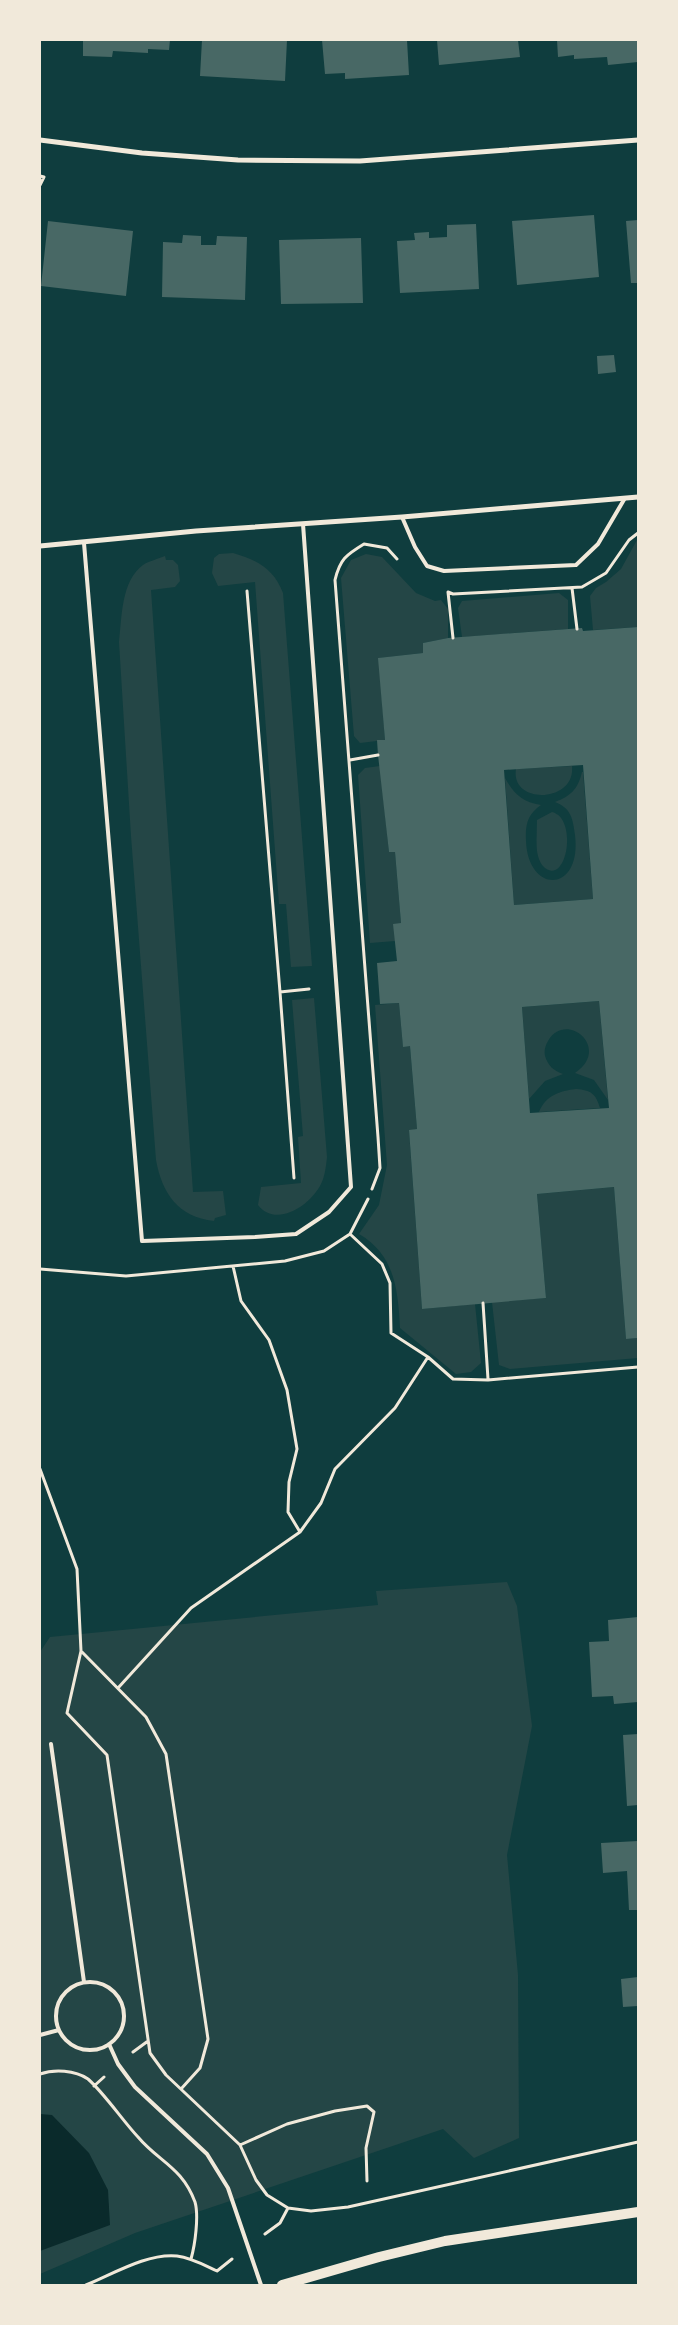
<svg xmlns="http://www.w3.org/2000/svg" width="678" height="2325" viewBox="0 0 678 2325" font-family="'Source Serif 4',serif">
<style>
.green{fill:#244646}
.water{fill:#0a2a2b}
.building{fill:#486865;fill-rule:evenodd}
.lines{fill:none;stroke-linecap:round;stroke-linejoin:round}
.path{stroke:#f1e9da;stroke-width:3}
.service{stroke:#f1e9da;stroke-width:4}
.minor{stroke:#f1e9da;stroke-width:5}
.secondary{stroke:#f1e9da;stroke-width:10}
</style>
<rect width="100%" height="100%" fill="#0f3d3e"/>
<!-- green -->
<path class="green" d="M637,540L638,627L593,630L590,596L596,588L606,582L621,569Z
M233,553C257,560 274,569 283,593L312,966L291,967L286,904H279L255,582L218,586L212,573L214,558L219,554Z
M366,554L382,557L416,593L435,601L441,600L448,609V638L423,643V653L379,658L385,740L360,743L354,736L341,578L351,560Z
M165,556L166,560H173L178,565L180,581L175,587L151,590L193,1192L223,1191L226,1215L215,1218L214,1221C178,1217 162,1193 156,1160L131,836L119,642C122,617 121,581 143,565C149,561 158,559 165,556Z
M559,593L568,600V629L462,637L458,608L462,601Z
M380,766L389,852H395L401,923L395,941L370,943L358,775L365,768Z
M572,766C576,803 510,805 516,769Z
M582,772H583L593,899L514,905L505,778C514,794 522,802 541,805C528,814 525,824 526,841C528,894 582,894 575,835C573,819 571,808 555,802C571,796 578,789 582,772Z
M552,812C578,818 567,885 545,868C540,864 538,857 537,851C536,841 537,830 537,820Z
M314,998L327,1157C326,1166 325,1176 321,1184C310,1206 276,1228 258,1205L261,1187L301,1183L298,1137L303,1136L292,1000Z
M599,1001L608,1100L594,1080L575,1073C612,1048 566,1010 548,1041C545,1046 544,1051 545,1056C548,1066 554,1071 563,1074L545,1081L529,1099L522,1007Z
M399,1003L403,1046H410L417,1129L409,1131L422,1309L475,1304L481,1363L471,1372L456,1374L400,1328C398,1290 395,1255 359,1234L379,1205L387,1165L375,1005Z
M576,1089C591,1090 596,1094 600,1108L539,1112C546,1095 560,1091 576,1089Z
M614,1187L626,1339L638,1338V1358L510,1369L499,1365L492,1302L546,1298L537,1194Z
M507,1582L517,1606L532,1726L507,1855L518,1975L519,2138L474,2158L443,2129L135,2233L40,2274V1652L50,1637L378,1605L376,1591Z"/>
<!-- water -->
<path class="water" d="M40,2114L52,2115L89,2153L108,2190L110,2225L40,2251Z"/>
<!-- building -->
<path class="building" d="M83,40H170L169,50L148,49V53L113,51L112,57L83,56Z
M202,40H287L285,81L200,76Z
M322,40H407L409,75L345,79V73L325,74Z
M437,40H518L520,57L439,65Z
M557,40H638V62L608,65L607,57L574,59V55L558,57Z
M594,215L599,277L517,285L512,221Z
M638,220V283H631L626,221Z
M48,221L133,231L126,296L41,286Z
M476,224L479,289L400,293L397,241L415,240L414,233L429,232V238L447,237V225Z
M183,235L201,236V245H216L217,236L247,237L245,300L162,297L163,242L182,243Z
M361,238L363,303L281,304L279,240Z
M614,355L616,372L598,374L597,356Z
M638,627V1338L626,1339L614,1187L537,1194L546,1298L422,1309L409,1130L417,1129L410,1046L403,1047L399,1003L380,1004L377,963L397,961L393,924L401,923L395,852H389L378,755L377,740H385L378,658L423,653V643L448,638L582,628L583,631ZM583,765L593,899L514,905L504,770ZM599,1001L609,1108L530,1113L522,1007Z
M638,1617V1702L614,1704L613,1696L592,1697L589,1642L609,1641L608,1620Z
M638,1734V1805L627,1806L623,1735Z
M638,1841V1910H629L627,1871L603,1873L601,1843Z
M638,1977V2006L623,2007L621,1979Z"/>
<g class="lines">
<!-- path -->
<path class="path" d="M40,176L44,177L40,185
M572,588L577,629
M247,591L280,992
M448,592L453,594L582,587L606,573L629,540L638,533
M448,592L453,638
M350,760L378,755
M294,1178L280,992L309,989
M372,1189L380,1168L378,1137L335,580C340,559 346,555 364,544L387,548L397,559
M350,1234L382,1264L390,1283L391,1333L428,1357L453,1379L488,1380L638,1367
M233,1266L241,1301L269,1340L287,1390L297,1449L289,1482L288,1512L300,1532
M40,1269L126,1276L285,1261L324,1251L350,1234L368,1199
M483,1303L488,1379
M40,1469L77,1569L81,1651L67,1713L107,1755L150,2053L166,2075L240,2145L256,2180L267,2195L288,2208
M82,1652L146,1717L166,1754L208,2039L200,2068L181,2089
M118,1688L191,1608L300,1532L321,1503L335,1469L395,1408L428,1357
M133,2052L148,2041
M40,2074C54,2069 75,2070 88,2079C104,2093 123,2121 138,2137C159,2162 182,2167 195,2202C199,2216 195,2245 191,2259
M94,2086L104,2077
M240,2145L287,2124L335,2111L367,2106L374,2112L366,2148L367,2181
M265,2234L280,2223L288,2208L311,2211L348,2207L638,2142
M86,2285C113,2274 147,2253 177,2256C192,2258 204,2265 217,2271L232,2259"/>
<!-- service -->
<path class="service" d="M402,517L415,547L427,566L444,571L576,565L598,544L625,498
M84,543L142,1241L255,1237L296,1234L329,1212L351,1187L303,524
M51,1744L84,1982
M56 2016a34 34 0 1 1 68 0a34 34 0 1 1-68 0Z
M40,2035L59,2030
M109,2044L118,2064L135,2087L207,2154L228,2188L261,2285"/>
<!-- minor -->
<path class="minor" d="M40,140L142,153L238,160L360,161L638,140
M40,546L196,531L402,517L638,497"/>
<!-- secondary -->
<path class="secondary" d="M282,2285L379,2257L445,2241L638,2212"/>
</g>
<!-- border -->
<rect width="678" height="2325" fill="none" stroke="#f1e9da" stroke-width="82"/>
</svg>
